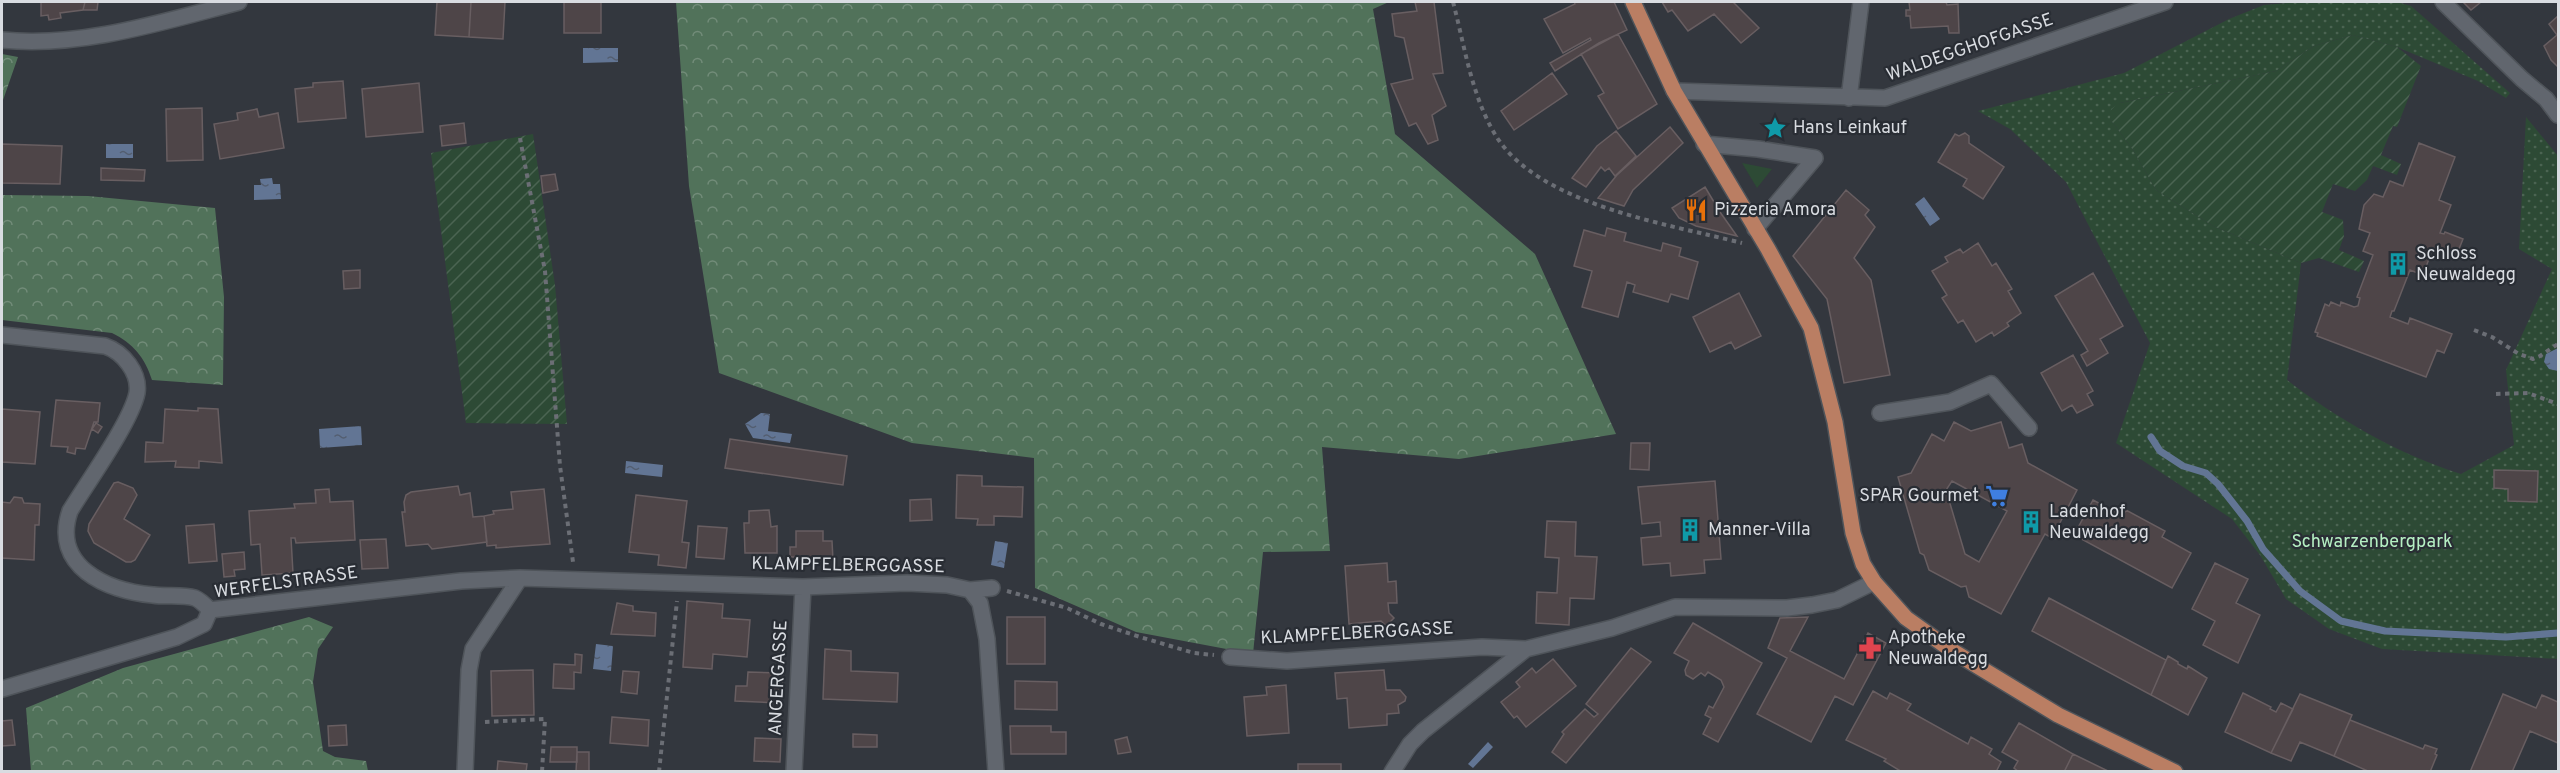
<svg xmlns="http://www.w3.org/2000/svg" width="2560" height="773" viewBox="0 0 2560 773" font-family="Overpass,sans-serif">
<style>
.grass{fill:#2d4a35}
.forest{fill:url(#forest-crowns)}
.park{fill:url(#park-dots)}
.garden{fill:url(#garden-furrows)}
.water{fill:url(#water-ripples)}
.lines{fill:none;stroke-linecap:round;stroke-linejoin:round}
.stream{stroke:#627594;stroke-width:7}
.building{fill:#4e4548;stroke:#685e61;stroke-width:1.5;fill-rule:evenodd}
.minor-casing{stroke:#4f545a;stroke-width:18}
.major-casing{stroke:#4f545a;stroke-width:18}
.path{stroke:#6b6e75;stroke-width:4;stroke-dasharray:4.5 4.5;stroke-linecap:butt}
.minor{stroke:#61666e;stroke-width:15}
.major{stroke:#ba7e63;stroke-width:15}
.labels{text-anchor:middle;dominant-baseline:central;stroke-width:4.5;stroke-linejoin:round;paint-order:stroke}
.street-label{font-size:18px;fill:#d9dce1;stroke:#292d34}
.poi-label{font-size:18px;fill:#d9dce1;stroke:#292d34;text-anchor:start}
.park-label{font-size:18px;fill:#b5efc3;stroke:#292d34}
</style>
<defs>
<pattern id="forest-crowns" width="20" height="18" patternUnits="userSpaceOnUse" patternTransform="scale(1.5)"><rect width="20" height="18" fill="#51725a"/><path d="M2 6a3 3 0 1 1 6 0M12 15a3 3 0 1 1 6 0" fill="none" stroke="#728c79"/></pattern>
<pattern id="park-dots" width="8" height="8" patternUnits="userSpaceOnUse" patternTransform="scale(1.5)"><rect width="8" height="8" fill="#2d4a35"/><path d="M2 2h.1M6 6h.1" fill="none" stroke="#4b6452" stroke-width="1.8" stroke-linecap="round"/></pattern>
<pattern id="garden-furrows" width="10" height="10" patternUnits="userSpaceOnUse" patternTransform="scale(1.5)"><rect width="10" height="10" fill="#2d4a35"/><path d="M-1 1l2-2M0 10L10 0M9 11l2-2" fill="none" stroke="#4b6452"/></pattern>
<pattern id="water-ripples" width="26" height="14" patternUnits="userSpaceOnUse" patternTransform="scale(1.5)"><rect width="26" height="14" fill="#627594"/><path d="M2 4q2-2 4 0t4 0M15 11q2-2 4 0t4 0" fill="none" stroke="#535e70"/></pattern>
</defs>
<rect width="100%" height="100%" fill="#33373e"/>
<!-- grass -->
<path class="grass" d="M1742,163L1772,169L1757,188Z"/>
<!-- forest -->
<path class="forest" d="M676,2H1389L1373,9L1395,134L1535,254L1616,434L1459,459L1322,447L1330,551L1263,552L1253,654L1136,632L1035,588L1034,458L912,443L719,373L689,186Z
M2,54L18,57L2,103Z
M2,195L88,196L215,208L224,297L223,385L152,380C145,358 133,343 112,333L2,320Z
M309,617L333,627L318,649L313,682L323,751L335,757L366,761L368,771H31L26,708L123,668Z"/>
<!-- park -->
<path class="park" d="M2299,2H2397L2411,6L2510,93L2506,98L2478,81L2397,47L2353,35L2314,46L2276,71L2120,103L2110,119L2133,150L2156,190L2213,226L2301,263L2287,380C2337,419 2400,455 2461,474L2514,445L2506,370L2552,269L2519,249L2526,117L2558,156V659L2382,649L2329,629L2286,599L2260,555L2232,519L2116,443L2150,343L2066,182L2010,129L1978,111L2124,73L2229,19L2264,5Z"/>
<!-- garden -->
<path class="garden" d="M2353,35L2397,47L2421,66L2397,127L2393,126L2381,155L2401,164L2397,175L2373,166L2367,180L2355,191L2333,184L2322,212L2343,220L2344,236L2339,250L2364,261L2359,272L2319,258L2301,263L2213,226L2156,190L2133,150L2110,119L2111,109L2120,103L2276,71L2314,46Z
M533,134L555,285L567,424L466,423L431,153Z"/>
<!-- water -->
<path class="water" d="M583,48H618V62L583,63Z
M106,144H133V158H106Z
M272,178L273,184H280L281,199L254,200V185H261L260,179Z
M1924,197L1940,219L1930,226L1915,204Z
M2558,348V371L2549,369L2544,362L2546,354Z
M761,413L770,414L768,431L792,434L790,443L753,438L745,424Z
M361,426L362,445L320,448L319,429Z
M626,461L663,465L662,477L625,473Z
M995,541L1008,543L1004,568L991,565Z
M596,644L613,646L611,671L593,669Z
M1488,742L1493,747L1473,768L1468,764Z"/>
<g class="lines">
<!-- stream -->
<path class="stream" d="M2151,437L2160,451L2183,466L2206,473L2218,484L2247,521L2263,549L2300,591L2341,621L2385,631L2506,637L2558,633"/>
</g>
<!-- building -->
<path class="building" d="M41,2H85L83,10L60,13L61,18L49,20L48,15L41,16Z
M85,2H98L97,10H83Z
M437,2H471L469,37L435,35Z
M471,2H505L503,39L469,37Z
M564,2H601V33H564Z
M1415,2H1434L1443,73L1433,74L1446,106L1432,115L1438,140L1428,144L1416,123L1409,126L1391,84L1413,79L1404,38L1395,36L1392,14L1417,11Z
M1574,2H1614L1627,30L1599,43L1555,71L1550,63L1591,40L1590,38L1563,53L1544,19L1575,4Z
M1662,2H1733L1759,28L1741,43L1714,14L1688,31L1672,10L1668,12Z
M1909,2H1946L1947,5L1958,4L1959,33H1949L1948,26L1911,28L1910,16H1906V10H1910Z
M2463,2H2481L2471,10Z
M2558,16V34L2557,35L2549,24Z
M1618,34L1657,104L1618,129L1598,96L1604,93L1581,54Z
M2557,35L2558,36V67L2551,60L2544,46Z
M1552,73L1567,94L1514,130L1501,111Z
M343,81L346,118L298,122L295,89L313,87V83Z
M419,83L423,132L366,137L362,89Z
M202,108L203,160L167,161L166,109Z
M257,109L259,117L278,113L284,148L220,159L214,124L238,120L237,113Z
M464,123L466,143L442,146L440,126Z
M1670,127L1683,143L1633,190L1624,206L1598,198L1617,175Z
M1616,131L1636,156L1615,176L1609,168L1605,171L1601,167L1586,187L1572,178L1597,146Z
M1965,133L1969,136V143L2004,167L1983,199L1963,186L1967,179L1938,162L1955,134L1959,136Z
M2419,143L2455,157L2439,200L2451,205L2440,233L2444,234L2445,232L2463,239L2455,259L2437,252L2438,250L2433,248L2423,275L2410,270L2394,311H2392L2390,317L2408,324L2410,318L2452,334L2444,353L2437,350L2426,377L2317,336L2318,333L2315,332L2325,304L2329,306L2331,302L2340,306L2341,302L2354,307L2358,306L2360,298L2357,297L2373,255L2363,251L2370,233L2359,229L2364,205L2374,194L2383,197L2390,181L2403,186Z
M2,144L62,146L60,184L2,183Z
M101,168L145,170L144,181L101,180Z
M555,174L558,190L543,193L541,176Z
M1705,187L1720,212L1737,236L1696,226L1679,218L1672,208Z
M1846,190L1869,210L1865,215L1875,227L1854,258L1871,280L1890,375L1844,383L1827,299L1793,256Z
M1607,228L1626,233L1624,241L1661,251L1663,243L1681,248L1679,256L1698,262L1688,299L1671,294L1668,302L1633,292L1635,285L1627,282L1618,317L1582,307L1592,271L1574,266L1584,230L1605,236Z
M1978,243L1992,266L1996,263L2012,289L2008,291L2021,313L2007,323L2009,326L1994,336L1992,332L1976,342L1963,320L1958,323L1942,298L1947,295L1932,271L1948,262L1945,257L1960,249L1963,253Z
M360,270V288L344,289L343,271Z
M2093,273L2123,326L2100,339L2108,353L2087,366L2081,355L2088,351L2055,296Z
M1739,293L1761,336L1735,349L1731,342L1710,352L1693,317Z
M2073,355L2093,391L2087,394L2093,405L2077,413L2072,405L2062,411L2041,373Z
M56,400L100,403L98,422H94L85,449L76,448L75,454L67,452L68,447L51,446Z
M198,408L218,409L222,463L199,461V468L175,467L176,461L145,462L146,442L163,443L165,409L198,411Z
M2,409L40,412L35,464L2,462Z
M1954,422L1971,431L2001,422L2009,448L2022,444L2028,463L2077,490L2052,538L2045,534L2001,614L1969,597L1966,586L1961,587L1929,570L1924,555L1920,553L1898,477L1911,473L1932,434L1944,441ZM1952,481L2007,511L1979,562L1965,554L1946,490Z
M96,423L102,427L98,433L92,429Z
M730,439L847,456L843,485L725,468Z
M1631,443H1650L1649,470L1630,469Z
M2494,470L2538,471L2537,502L2508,501V489L2494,488Z
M957,475L982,476V486L1023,487L1022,517L994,516V525H977L978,519L956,518Z
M1715,481L1721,559L1704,560L1705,573L1671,576L1670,563L1643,565L1641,538L1661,536L1660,522L1642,524L1638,487Z
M118,482L133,488L137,495L124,519L150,535L135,560L131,562H126L94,543L88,531L89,524L114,483Z
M458,486L460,495L470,493L473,517L484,516L487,542L432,549L428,544L406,546L402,512H405L404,502L406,495L411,492Z
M329,489L330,502L353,501L355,540L296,543L295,538H291L293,573L262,575L260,544L251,545L249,511L295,508L294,504L316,503L315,490Z
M544,489L550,544L496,548V545L487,546L484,516L494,514L493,511L513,509L511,492Z
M636,495L687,501L682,542L689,543L686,568L658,565L659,555L629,552Z
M14,497L22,498L24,503L40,504L39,525H35L34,560L2,558V502L10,503Z
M931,499L932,520L910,521V500Z
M2093,500L2123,516L2126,510L2165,531L2162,537L2191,553L2172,588L2074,535Z
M769,510L771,527L777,526V553H745L744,523H749V511Z
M1547,521L1576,522L1575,556L1597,557L1594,599L1570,598L1569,625L1536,623L1537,592L1557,593L1559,558L1545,557Z
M214,524L217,561L189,563L186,526Z
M698,526L727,528L724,559L696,557Z
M796,531H823V541H832L833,560L796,561V557H790V547H796Z
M386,539L388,568L362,569L360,540Z
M244,552L245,569L234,570L235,576L224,577L222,554Z
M1387,563L1388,582L1396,581L1397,603H1388L1389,613L1394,618L1386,626L1381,621L1349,624L1345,566Z
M2215,563L2248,579L2236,603L2260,615L2238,663L2203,645L2215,621L2192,609Z
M2049,598L2166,660L2151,695L2032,631Z
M687,601L723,604L722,618L750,620L747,657L713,654L712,669L683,667Z
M617,603L633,606V611L656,613L655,636L611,634Z
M1007,617H1045V664H1007Z
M1808,617L1790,651L1844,679L1868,633L1886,643L1853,705L1835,696L1811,742L1757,714L1787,658L1768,648L1780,618Z
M1693,623L1762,663L1718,742L1703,734L1711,718L1705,715L1709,706L1713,708L1724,687L1721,680L1708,672L1705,676L1701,673L1693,679L1686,675L1685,670L1689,661L1674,653Z
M1631,648L1651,662L1566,763L1552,752L1564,734L1562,732L1585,709L1594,717L1598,714L1586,704Z
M825,649L851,651V671L898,673L897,702L823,699Z
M575,654L582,655L581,673L574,672V689L553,688L554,664L575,665Z
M2168,656L2178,662V664L2187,669L2188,666L2207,678L2188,715L2151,695Z
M1553,659L1576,686L1526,727L1517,716L1514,718L1501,702L1520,687L1516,682L1532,668L1536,673Z
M533,670L534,715L492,716L491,671Z
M1384,670L1386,690H1400L1406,697L1405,701L1398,705L1399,713L1387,714V725L1349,728L1347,698L1337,699L1335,673Z
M623,671L639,672L637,694L621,692Z
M748,672L783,673L781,703L735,701L736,686H747Z
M1015,681L1057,682V710L1015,709Z
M1286,685L1289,733L1247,736L1244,697L1267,695L1266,687Z
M1873,691L1887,699L1890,693L1911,704L1907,710L1968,744L1971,737L1992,749L1989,754L2001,762L1996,772H1902L1884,761L1886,759L1846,740Z
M2243,693L2271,707L2270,709L2276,712L2281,703L2293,709L2271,753L2225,732Z
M2300,694L2352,715L2334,756L2300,742L2291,761L2271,753Z
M2503,694L2536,708L2542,695L2558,702V743L2530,731L2512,772H2470Z
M612,717L649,720L648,746L610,743Z
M12,720L15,745L2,746V721Z
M2350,720L2423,749L2425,745L2437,749L2435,754L2437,755L2430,772H2370L2334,756Z
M2019,723L2073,754L2064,772H2019L2014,768L2018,761L2002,752Z
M346,725L347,745L329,746L328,726Z
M1010,726H1051V732H1066V754H1011Z
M853,734L877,735V747H853Z
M1127,737L1131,752L1118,754L1115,740Z
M755,738L781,739L780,762L754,761Z
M551,747H577V762H550Z
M577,752H589V772H576Z
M2073,754L2110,772H2064Z
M498,761L527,764L526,772H497Z
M1298,764H1341V772H1298Z"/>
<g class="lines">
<!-- minor casing -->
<g class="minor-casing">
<path id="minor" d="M2443,2L2522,79L2546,99L2558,115
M2,40C81,48 162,22 239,2
M1674,91L1885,98L2165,2
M1849,98L1861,2
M1704,144L1758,149L1815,158L1755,229
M2,335L105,346C123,352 140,373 137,393C131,422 87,483 70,511C51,566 106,591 153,595C166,597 182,594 195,598C200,600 206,606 210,610
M1880,413L1950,402L1991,384L2029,428
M970,590L980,603L987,639L996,772
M1230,657L1287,661L1482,647L1526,649L1612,628L1675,607L1787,608L1812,605L1837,600L1874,582
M2,689L177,637L204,624L210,610L461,581L520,578L803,587L907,583L947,585L970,590L992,588
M465,772L469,670L473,649L520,578
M794,772L803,587
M1392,772L1410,744L1423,731L1526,649"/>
</g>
<!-- major casing -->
<g class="major-casing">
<path id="major" d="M1633,2L1674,91L1768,249L1811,328L1835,422L1853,533L1863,564L1874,582L1906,618L1951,650L2058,715L2175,772"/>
</g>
<!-- path -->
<path class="path" d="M1453,2C1465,47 1471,95 1496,136C1539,205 1668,224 1742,243
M520,138L545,271L560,466L573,562
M2474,330L2492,337L2519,354L2533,359L2540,356L2558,344
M2496,394L2528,393L2558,404
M1007,591L1067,608L1101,624L1140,637L1194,653L1214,655
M485,722L545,719L542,772
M659,772L677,601"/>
<!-- minor -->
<use href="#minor" class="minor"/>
<!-- major -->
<use href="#major" class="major"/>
</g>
<!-- icons -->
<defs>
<g id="sight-bare" transform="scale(1.8)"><path d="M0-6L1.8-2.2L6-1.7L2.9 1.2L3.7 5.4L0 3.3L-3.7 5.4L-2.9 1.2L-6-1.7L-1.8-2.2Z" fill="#0f9aa8" stroke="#292d34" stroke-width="2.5" paint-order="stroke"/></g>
<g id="restaurant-bare" transform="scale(1.8)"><path d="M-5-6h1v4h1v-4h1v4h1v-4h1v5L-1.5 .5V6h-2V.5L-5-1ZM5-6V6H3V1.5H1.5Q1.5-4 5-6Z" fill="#e8710a" stroke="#292d34" stroke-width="2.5" paint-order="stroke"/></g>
<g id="building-bare" transform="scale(1.8)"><path d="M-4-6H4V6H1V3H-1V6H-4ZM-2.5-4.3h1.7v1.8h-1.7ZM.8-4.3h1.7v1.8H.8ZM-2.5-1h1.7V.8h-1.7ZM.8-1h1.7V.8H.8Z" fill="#0f9aa8" stroke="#292d34" stroke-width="2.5" paint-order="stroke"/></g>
<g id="supermarket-bare" transform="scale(1.8)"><path d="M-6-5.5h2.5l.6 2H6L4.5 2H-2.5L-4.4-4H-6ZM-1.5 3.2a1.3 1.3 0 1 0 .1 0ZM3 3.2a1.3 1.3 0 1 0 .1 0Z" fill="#3f7fe0" stroke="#292d34" stroke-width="2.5" paint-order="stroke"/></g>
<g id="pharmacy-bare" transform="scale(1.8)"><path d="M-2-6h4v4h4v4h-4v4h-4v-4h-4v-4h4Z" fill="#e0444e" stroke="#292d34" stroke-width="2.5" paint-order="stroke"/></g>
</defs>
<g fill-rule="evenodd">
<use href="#sight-bare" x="1775" y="128"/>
<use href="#restaurant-bare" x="1696" y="210"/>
<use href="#building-bare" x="2398" y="264"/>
<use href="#supermarket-bare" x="1997" y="496"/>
<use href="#building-bare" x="2031" y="522"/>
<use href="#building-bare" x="1690" y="530"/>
<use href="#pharmacy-bare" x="1870" y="648"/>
</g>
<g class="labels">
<!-- street labels -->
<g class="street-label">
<text transform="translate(1970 48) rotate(-19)">WALDEGGHOFGASSE</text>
<text transform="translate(848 566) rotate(1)">KLAMPFELBERGGASSE</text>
<text transform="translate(286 583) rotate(-8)">WERFELSTRASSE</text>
<text transform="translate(1357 634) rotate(-3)">KLAMPFELBERGGASSE</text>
<text transform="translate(779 678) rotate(-87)">ANGERGASSE</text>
</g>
<!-- poi labels -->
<g class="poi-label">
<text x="1793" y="128">Hans Leinkauf</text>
<text x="1714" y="210">Pizzeria Amora</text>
<text x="2416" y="254">Schloss<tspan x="2416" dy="21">Neuwaldegg</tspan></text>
<text x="1979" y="496" text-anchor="end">SPAR Gourmet</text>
<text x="2049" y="512">Ladenhof<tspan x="2049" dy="21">Neuwaldegg</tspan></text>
<text x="1708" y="530">Manner-Villa</text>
<text x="1888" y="638">Apotheke<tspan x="1888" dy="21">Neuwaldegg</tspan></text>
</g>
<!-- park labels -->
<g class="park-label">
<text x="2372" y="542">Schwarzenbergpark</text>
</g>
</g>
<!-- border -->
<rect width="2560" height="773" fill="none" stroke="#d9dce1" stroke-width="6"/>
</svg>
